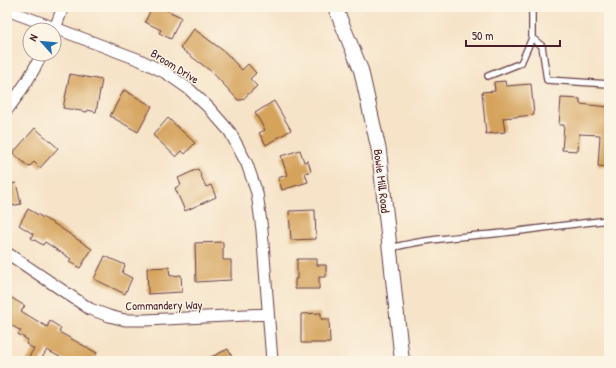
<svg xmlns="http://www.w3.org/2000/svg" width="616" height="368" viewBox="0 0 616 368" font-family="'Patrick Hand',sans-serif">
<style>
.building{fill:#d5a35c}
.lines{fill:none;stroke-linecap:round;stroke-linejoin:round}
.service-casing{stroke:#643c43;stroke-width:8}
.minor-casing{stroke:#643c43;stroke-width:13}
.tertiary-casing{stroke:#643c43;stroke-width:16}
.service{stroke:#fff;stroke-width:5.5}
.minor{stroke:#fff;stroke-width:11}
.tertiary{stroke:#fff;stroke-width:14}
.labels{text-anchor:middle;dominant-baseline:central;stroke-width:3;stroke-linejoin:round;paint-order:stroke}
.street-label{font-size:12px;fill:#4a1f2b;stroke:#fcf5e5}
</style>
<rect width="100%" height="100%" fill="#fcf5e5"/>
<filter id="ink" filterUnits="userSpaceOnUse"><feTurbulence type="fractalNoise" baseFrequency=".025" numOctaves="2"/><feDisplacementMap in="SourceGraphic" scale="8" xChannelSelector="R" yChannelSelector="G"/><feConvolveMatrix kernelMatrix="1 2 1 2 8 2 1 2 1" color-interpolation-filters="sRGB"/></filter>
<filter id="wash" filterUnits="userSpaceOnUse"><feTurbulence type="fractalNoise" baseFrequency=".012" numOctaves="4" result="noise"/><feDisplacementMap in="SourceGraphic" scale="16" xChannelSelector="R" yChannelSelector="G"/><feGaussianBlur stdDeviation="0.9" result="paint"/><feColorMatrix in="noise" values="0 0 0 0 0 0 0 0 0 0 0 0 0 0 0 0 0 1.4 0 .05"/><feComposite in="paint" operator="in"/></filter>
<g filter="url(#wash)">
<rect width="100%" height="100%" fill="#f6e3c8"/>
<g id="blocks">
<!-- building -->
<path class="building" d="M152,7H160L181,17L171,39L159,33L161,30L145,22Z
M194,29L225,52L242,70L248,64L256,73L250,79L257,86L242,100H238L212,72L180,48Z
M70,74L102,80L96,112L88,110L87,112L63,108Z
M505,81L506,86L531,84L534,115L503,118L505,132L486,134L482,92L495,91L494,82Z
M124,90L152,106L138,132L110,116Z
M561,98L580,99V104L609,107V167L598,166L600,135L579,134L578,151L562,150L564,125H559Z
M274,101L291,130L266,145L259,133L265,130L255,113Z
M168,118L195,143L185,154L182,151L176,157L153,135Z
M35,128L58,148L40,168L34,162L29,167L13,153Z
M300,150L304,162L308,161L311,171L305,173L308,182L282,190L278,178L287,175L281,156Z
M198,169L206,187L211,185L216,197L185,211L175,188L181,185L178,178Z
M16,183L21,204L7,207V185Z
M28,209L56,225L92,249L80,268L69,262L71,259L45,242L43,245L31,238L33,234L19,225Z
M315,210L316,239L291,240L289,211Z
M223,242V260H231V280L196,282L195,243Z
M105,256L125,265L122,273L132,278L125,294L94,279Z
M297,259H317V265H326V277H319V289H295V279H297Z
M169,267L170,276L181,275L182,292L148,294L147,268Z
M7,295L25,306L21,311L47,327L50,321L61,328L59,332L97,353L92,361H67L47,350L40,361H26L34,349L26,344L28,340L18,334L21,331L7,323Z
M321,313V319H329L330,343H301V314Z
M228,349L234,361H203Z"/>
</g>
</g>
<g filter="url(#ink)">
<use href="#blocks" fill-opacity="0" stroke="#643c43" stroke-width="1"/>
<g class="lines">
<!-- service casing -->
<g class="service-casing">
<path id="service" d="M532,7V38L542,46L547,80L609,84
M488,76L521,63L532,38
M391,248C425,239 459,237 493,234C532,230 570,224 609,220"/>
</g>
<!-- minor casing -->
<g class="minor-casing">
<path id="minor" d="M7,10L140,60L166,73L189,89L209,108L230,132L247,164L257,193L262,230L272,361
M54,31L63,7
M7,110C21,92 32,74 42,54
M7,253L90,309L109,316L125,320H146L268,314"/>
</g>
<!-- tertiary casing -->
<g class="tertiary-casing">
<path id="tertiary" d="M335,7L361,70L379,151L402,361"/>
</g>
<!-- service -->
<use href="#service" class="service"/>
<!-- minor -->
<use href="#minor" class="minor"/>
<!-- tertiary -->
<use href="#tertiary" class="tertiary"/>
</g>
</g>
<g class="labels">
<!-- street labels -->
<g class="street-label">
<text transform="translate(175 66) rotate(32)">Broom Drive</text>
<text transform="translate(382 181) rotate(83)">Bowie Mill Road</text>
<text transform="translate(164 305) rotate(-1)">Commandery Way</text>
</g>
</g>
<!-- margin -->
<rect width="616" height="368" fill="none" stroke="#fcf5e5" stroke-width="24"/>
<!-- north arrow -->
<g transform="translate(42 42) rotate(297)"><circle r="19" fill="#fcf5e5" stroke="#b59f9b"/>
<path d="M0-3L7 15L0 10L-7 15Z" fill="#1f6fb2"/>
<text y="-6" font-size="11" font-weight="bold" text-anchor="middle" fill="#4a1f2b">N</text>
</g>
<!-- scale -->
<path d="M466 40v6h94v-6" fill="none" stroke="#4a1f2b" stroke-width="2"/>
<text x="472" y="40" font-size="12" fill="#4a1f2b" stroke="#fcf5e5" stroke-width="3" paint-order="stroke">50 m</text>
</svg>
